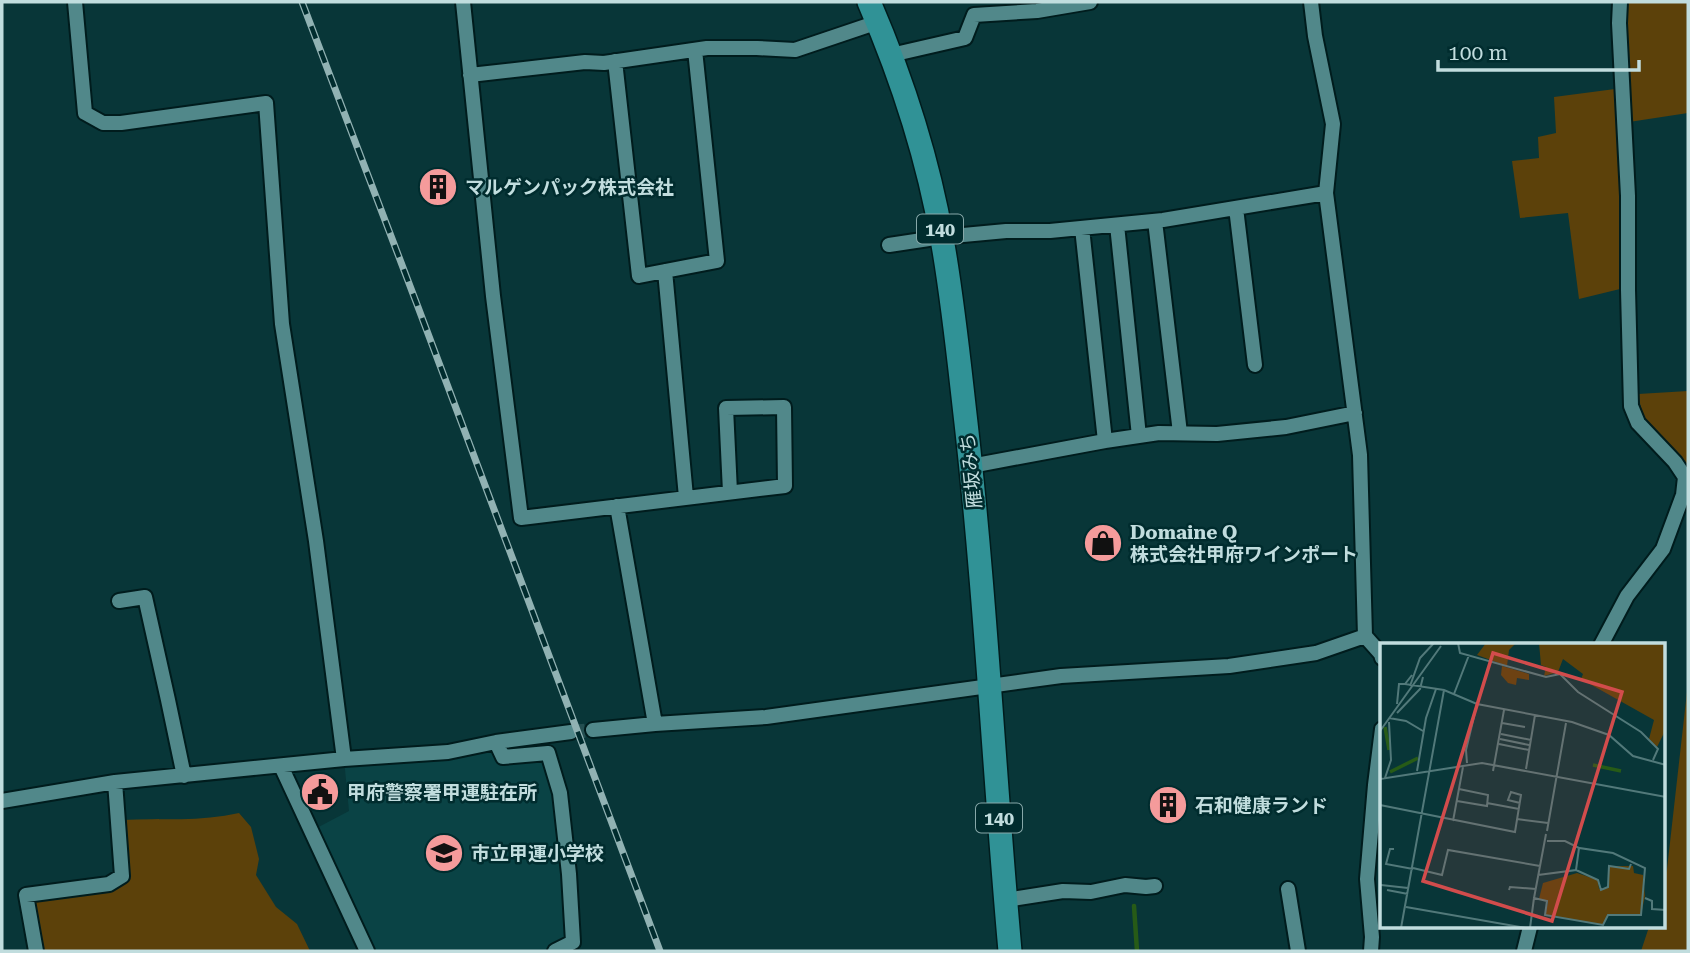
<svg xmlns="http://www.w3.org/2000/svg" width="1690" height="953" viewBox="0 0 1690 953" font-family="'Roboto Serif','Noto Sans JP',serif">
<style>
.built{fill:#0a4345}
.green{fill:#5c410a}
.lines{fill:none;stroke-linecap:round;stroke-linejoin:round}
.stream{stroke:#275b17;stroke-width:4.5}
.minor-tunnel{stroke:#244f51;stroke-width:14;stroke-dasharray:14 7;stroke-linecap:butt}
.minor-casing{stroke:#001c1d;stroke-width:18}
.trunk-casing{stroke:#001c1d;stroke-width:26}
.minor{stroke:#51888a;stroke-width:14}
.trunk{stroke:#309296;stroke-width:23}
.rail-casing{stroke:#91b2b3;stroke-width:7}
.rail{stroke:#002c2e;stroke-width:4.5;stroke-dasharray:13;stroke-linecap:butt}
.labels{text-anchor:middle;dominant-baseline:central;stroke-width:5;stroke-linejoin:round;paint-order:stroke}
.shield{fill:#002c2e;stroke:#87a8a9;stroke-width:2}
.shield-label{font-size:18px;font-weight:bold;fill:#c1ddde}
.poi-label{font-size:19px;font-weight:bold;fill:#c1ddde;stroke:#002c2e;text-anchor:start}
.street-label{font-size:19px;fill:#c1ddde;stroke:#002c2e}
.inset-river{fill:none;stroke:#275b17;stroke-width:3.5}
.inset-road{fill:none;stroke:#52797a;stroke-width:2}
.view{fill:#d24c4c;fill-opacity:0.15;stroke:#d24c4c;stroke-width:3.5}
.inset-edge{fill:none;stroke:#c1ddde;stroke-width:3.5}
</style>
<rect width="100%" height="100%" fill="#083638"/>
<!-- built -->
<path class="built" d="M496,742L503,757L548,753L573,942L554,951H367L311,831L349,811L344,759Z"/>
<!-- green -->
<path class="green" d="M1628,2H1688V113L1629,122L1626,9Z
M1615,89L1624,204L1620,289L1579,299L1568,213L1520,218L1512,161L1539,158L1538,137L1556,133L1554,97Z
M1688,391V476L1682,462L1643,417L1638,394Z
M1688,683V951H1641L1649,927H1664V880L1667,869Z
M239,813L251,827L259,859L256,875L276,907L297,924L310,951H36L26,895L116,888L121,886L126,879L122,820C161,818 201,822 239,813Z"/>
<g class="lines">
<!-- stream -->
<path class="stream" d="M1134,906L1137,951"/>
<!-- minor-tunnel -->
<path class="minor-tunnel" d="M571,732L593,730"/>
<!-- minor casing -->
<g class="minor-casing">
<path id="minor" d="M75,2L85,113L103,123H121L266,103L282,324L316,541L344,759
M463,2L493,296L521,518C609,507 697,496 785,486L784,407L726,408L730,492
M1311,2L1315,36L1333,124L1326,193L1360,455L1365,636L1381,654L1382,658
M891,55L965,38L974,15L1037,11L1090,2
M615,61L639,276L717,261L695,50
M470,75L585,62L604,63L707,48H757L795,50L878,22
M1236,208L1255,365
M1155,221L1180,433
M1117,225L1139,436
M1082,228L1105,441
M889,245L942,237L1006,231H1050L1163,220L1326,193
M665,271L686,497
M971,466L1105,441L1159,433L1217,434L1286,427L1355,413
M617,506L655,724
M119,601L145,597L168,700L184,776
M1601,645L1627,596L1663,549L1683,495L1685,477L1675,462L1638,423L1631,406L1628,290V196L1619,23L1620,2
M593,730L655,724L766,717L1061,676L1229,666L1316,653L1365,636
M496,742L503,757L548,753L560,793L569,874L573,942L555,951
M281,766L367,951
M2,801L115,782
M1288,889L1298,951
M1006,900L1063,891L1091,892L1125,885L1146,887L1155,886
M36,951L26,895L109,884L122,876L115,782L344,759L448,752L496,742L571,732
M1371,951L1372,937L1367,879L1375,785L1382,729
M1524,951L1530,927"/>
</g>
<!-- trunk casing -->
<g class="trunk-casing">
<path id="trunk" d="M869,2C901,76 928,159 942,239C953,300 959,362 966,423C986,599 994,775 1010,951"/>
</g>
<!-- minor -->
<use href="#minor" class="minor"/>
<!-- trunk -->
<use href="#trunk" class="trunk"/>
<!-- rail casing -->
<g class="rail-casing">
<path id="rail" d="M302,2L418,307L660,951"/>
</g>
<!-- rail -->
<use href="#rail" class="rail"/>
</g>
<!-- icons -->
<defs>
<g id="building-disc" transform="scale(2.0125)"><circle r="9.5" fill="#f59b9b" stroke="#002c2e"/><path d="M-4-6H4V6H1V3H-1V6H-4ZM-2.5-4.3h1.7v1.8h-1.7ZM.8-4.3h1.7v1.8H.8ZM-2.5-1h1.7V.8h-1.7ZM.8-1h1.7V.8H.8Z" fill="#111"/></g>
<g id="shop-disc" transform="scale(2.0125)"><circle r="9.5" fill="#f59b9b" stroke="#002c2e"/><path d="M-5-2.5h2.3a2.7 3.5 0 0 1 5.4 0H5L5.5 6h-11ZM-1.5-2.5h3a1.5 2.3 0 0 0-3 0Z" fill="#111"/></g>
<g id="civic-disc" transform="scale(2.0125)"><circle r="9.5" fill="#f59b9b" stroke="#002c2e"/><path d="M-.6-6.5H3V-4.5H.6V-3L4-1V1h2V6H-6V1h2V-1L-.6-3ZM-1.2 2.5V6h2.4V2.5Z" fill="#111"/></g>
<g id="school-disc" transform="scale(2.0125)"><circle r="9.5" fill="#f59b9b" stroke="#002c2e"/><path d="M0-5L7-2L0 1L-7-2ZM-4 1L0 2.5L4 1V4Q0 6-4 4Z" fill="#111"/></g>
</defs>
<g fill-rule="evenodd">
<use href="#building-disc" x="438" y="187"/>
<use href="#shop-disc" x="1103" y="543"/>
<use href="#civic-disc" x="320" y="792"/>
<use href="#building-disc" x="1168" y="805"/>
<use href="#school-disc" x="444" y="853"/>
</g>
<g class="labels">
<!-- shield labels -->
<g class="shield">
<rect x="917" y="214.5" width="46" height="29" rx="5"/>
<rect x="976" y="803.5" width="46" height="29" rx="5"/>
</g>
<g class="shield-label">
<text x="940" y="229">140</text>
<text x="999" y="818">140</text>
</g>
<!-- poi labels -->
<g class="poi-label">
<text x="465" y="187">マルゲンパック株式会社</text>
<text x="1130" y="532">Domaine Q<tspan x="1130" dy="22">株式会社甲府ワインポート</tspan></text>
<text x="347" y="792">甲府警察署甲運駐在所</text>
<text x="1195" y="805">石和健康ランド</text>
<text x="471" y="853">市立甲運小学校</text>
</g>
<!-- street labels -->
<g class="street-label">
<text transform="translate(971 471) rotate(-96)">雁坂みち</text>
</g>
</g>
<!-- overview -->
<g transform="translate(1380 643)">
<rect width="285" height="285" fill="#083638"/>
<path d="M106,0H136L129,7L127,23L97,12ZM159,0H285V88L277,104L269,96L274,77L201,36L203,31L183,16L178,29L164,33L166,24L161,22ZM122,23L149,31V37L137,35L136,42L128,40L121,32ZM229,223H253L254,230L263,232L265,253L261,272H228L223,282L165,272L168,259L159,256L163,240L197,230L218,237L219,246L228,244Z" fill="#5c410a"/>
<path class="inset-river" d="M5,84L9,107M213,122L241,128M10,129L38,115"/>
<path class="inset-road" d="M78,0L80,10L166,34L180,31L198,49L261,89L278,106L273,117M25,41L64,47L97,61L192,79L229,92L253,113L286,122M30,43L40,15L54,0M74,51L89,12M17,61L19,41H25L32,32M17,70L40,46L43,34M9,75L26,78L43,88M122,80L145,84M0,88L61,3M121,91L151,97M120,96L149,102M119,101L149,107M87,120L86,107L97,61M146,126L155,72M37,128L46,75L56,46M113,128L124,67M5,135L11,117L9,79M0,136L102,120L286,154M77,158L107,163L108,152L79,146M107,160L139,166M0,162L135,189L141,152L131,149L128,157L140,160M137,176L168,180M73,178L83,124M167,188L186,80M167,198H185L199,205M14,206H10L6,221L33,226M33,225L62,232L68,207L160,223M196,227L218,237L221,247L228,244L229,223L249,226L251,221M158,232L196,227L199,205L233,210L265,225L261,272H228L223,282L165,272L167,258L154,255L166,191M1,242L28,245M7,247L28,251M129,247L130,244L156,246M265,255L272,258V266L286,267M26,264L146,285M21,285L64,47M150,285L154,255"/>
<path class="view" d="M113,10L242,49L172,278L43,238Z"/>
<rect width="285" height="285" class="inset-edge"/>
</g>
<!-- border -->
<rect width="1690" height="953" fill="none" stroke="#c1ddde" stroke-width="7"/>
<!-- scale -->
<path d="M1438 60v10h201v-10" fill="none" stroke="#c1ddde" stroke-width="3.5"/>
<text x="1448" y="60" font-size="21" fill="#c1ddde" stroke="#002c2e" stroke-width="5" paint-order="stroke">100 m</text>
</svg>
